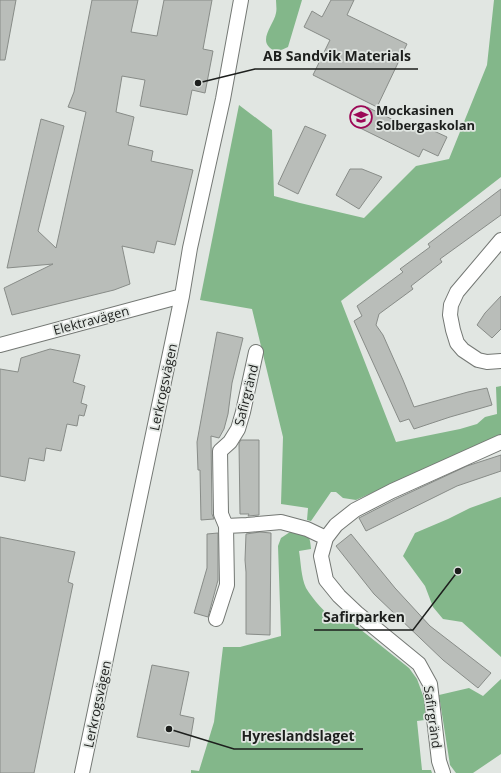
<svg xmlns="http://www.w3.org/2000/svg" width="501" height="773" viewBox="0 0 501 773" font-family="'Open Sans',sans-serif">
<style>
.forest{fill:#83b78a}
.building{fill:#b9bdb9;stroke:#888c88}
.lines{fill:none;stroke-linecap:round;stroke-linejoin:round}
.street-casing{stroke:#747874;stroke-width:16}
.street{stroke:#fff;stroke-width:14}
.labels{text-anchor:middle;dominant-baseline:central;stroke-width:3.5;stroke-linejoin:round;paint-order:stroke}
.poi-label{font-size:13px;font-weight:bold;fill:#1d1f1d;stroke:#e1e6e2;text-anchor:start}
.street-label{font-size:13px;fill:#1d1f1d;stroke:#e1e6e2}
.leader{fill:none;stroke:#1d1f1d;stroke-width:1.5}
.callout-dot{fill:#1d1f1d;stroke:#e1e6e2;stroke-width:1.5}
.callout-label{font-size:14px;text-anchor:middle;font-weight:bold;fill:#1d1f1d;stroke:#e1e6e2;stroke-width:3.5;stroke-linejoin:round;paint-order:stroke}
</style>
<rect width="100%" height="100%" fill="#e1e6e2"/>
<!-- forest -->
<path class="forest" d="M276,0H302L288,47C282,50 276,53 270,48C259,39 274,24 276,13C277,9 276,4 276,0Z
M494,0H501V177L341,301L396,442L460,429L477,424L485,417L497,414L496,387L501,386V435L356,500L343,498L336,492H331L311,521L307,520L308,508L281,504L283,437L252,309L200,300L239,105L272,130L274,196L300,203L364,218L416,166L449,159L487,65Z
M501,497V657L462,622L443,619L433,607L425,586L403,556L415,533L448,519L470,508Z
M293,530C308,533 310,534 311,549L299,551C301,563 301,577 306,588C313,600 326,613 336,622L341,614L409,668L417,679L425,701V720L417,721L422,770H431L432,773H191V770L199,771L214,722L223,647H240L281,636L278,546L281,538Z
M501,679V754L473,773H456L450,765L439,695L469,688L483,696Z"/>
<!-- building -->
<path class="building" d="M0,0H16L5,60H0Z
M92,0H138L131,32L157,36L164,0H212L203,49L213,51L205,93L192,90L187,115L140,106L145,80L122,76L116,112L134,117L128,145L153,151L151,161L193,170L175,245L157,241L154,253L122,246L130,284L114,290L12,315L4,288L53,264L7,268L41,119L64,126L38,231L56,248L86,112L68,107L74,92Z
M331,0H354L347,15L407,44L377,107L313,75L330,40L304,27L312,11L322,17Z
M367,107L420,133L423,126L447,137L438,156L423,149L419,157L358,127Z
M305,126L326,135L298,194L278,184Z
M350,169H362L382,177L359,209L336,195Z
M501,189V215L440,259L442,262L411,286L413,289L379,314L376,325L383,335L403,380L414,407L468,392L487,388L492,405L450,417L414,429L409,419L400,422L354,321L362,316L357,306L403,272L400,269L430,247L428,244Z
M501,296V329L492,338L477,325L485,313Z
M217,332L243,338L232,383L228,414L224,429L219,438L211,436L212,514L214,519L201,520L200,470H198L197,442Z
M50,349L80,355L73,382L85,386L81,403L87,405L84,416L79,415L77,426L67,424L61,451L46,448L44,461L29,458L25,481L0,476V369L18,372L21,358Z
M241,440H259V515L248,516L249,514H240L239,443Z
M501,455V471L457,486L366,531L359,518L396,499L467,466Z
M260,532L271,533L270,635L246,634V572L245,560L246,534Z
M218,533V580L208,617L194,613L207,568V534Z
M351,534L395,588L430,626L491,673L478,688L443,660L374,594L336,546Z
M0,537L75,552L68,582L73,584L34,773H0Z
M152,665L189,672L180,715L194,718L189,747L137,737Z"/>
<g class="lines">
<!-- street casing -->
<g class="street-casing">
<path id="street" d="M501,240L457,292L451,305L450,315L453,330L457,343L463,350L478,360L487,362L501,361
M0,345L182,296
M256,352L243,412L238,429L230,442L220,451L221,514L226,526L247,525L281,522L307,529L326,538
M216,619L227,585L226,526
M82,773L182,296L190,248L223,99L241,0
M443,773L439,761L430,684L419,664L358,614L339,596L326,580L321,556L326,538L336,525L355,510L392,491L501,442"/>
</g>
<!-- street -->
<use href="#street" class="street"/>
</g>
<!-- icons -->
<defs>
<g id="school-ring" transform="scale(1.15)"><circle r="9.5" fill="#e1e6e2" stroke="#9c0856" stroke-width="1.5"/><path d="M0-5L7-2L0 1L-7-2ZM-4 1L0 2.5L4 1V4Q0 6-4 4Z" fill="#9c0856"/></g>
</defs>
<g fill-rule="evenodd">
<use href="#school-ring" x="361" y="117"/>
</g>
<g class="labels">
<!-- poi labels -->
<g class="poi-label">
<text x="376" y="110">Mockasinen<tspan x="376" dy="15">Solbergaskolan</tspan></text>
</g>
<!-- street labels -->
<g class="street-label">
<text transform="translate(91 320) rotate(-15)">Elektravägen</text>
<text transform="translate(163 387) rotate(-78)">Lerkrogsvägen</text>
<text transform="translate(246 395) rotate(-76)">Safirgränd</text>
<text transform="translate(97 704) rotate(-78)">Lerkrogsvägen</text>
<text transform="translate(433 717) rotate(82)">Safirgränd</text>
</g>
</g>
<!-- callouts -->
<path class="leader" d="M198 83L255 69H418M458 571L413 630H314M169 729L234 749H363"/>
<g class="callout-dot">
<circle cx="198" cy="83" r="4"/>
<circle cx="458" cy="571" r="4"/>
<circle cx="169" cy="729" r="4"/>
</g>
<g class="callout-label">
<text x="337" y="61">AB Sandvik Materials</text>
<text x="364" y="622">Safirparken</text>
<text x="298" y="741">Hyreslandslaget</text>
</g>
</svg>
